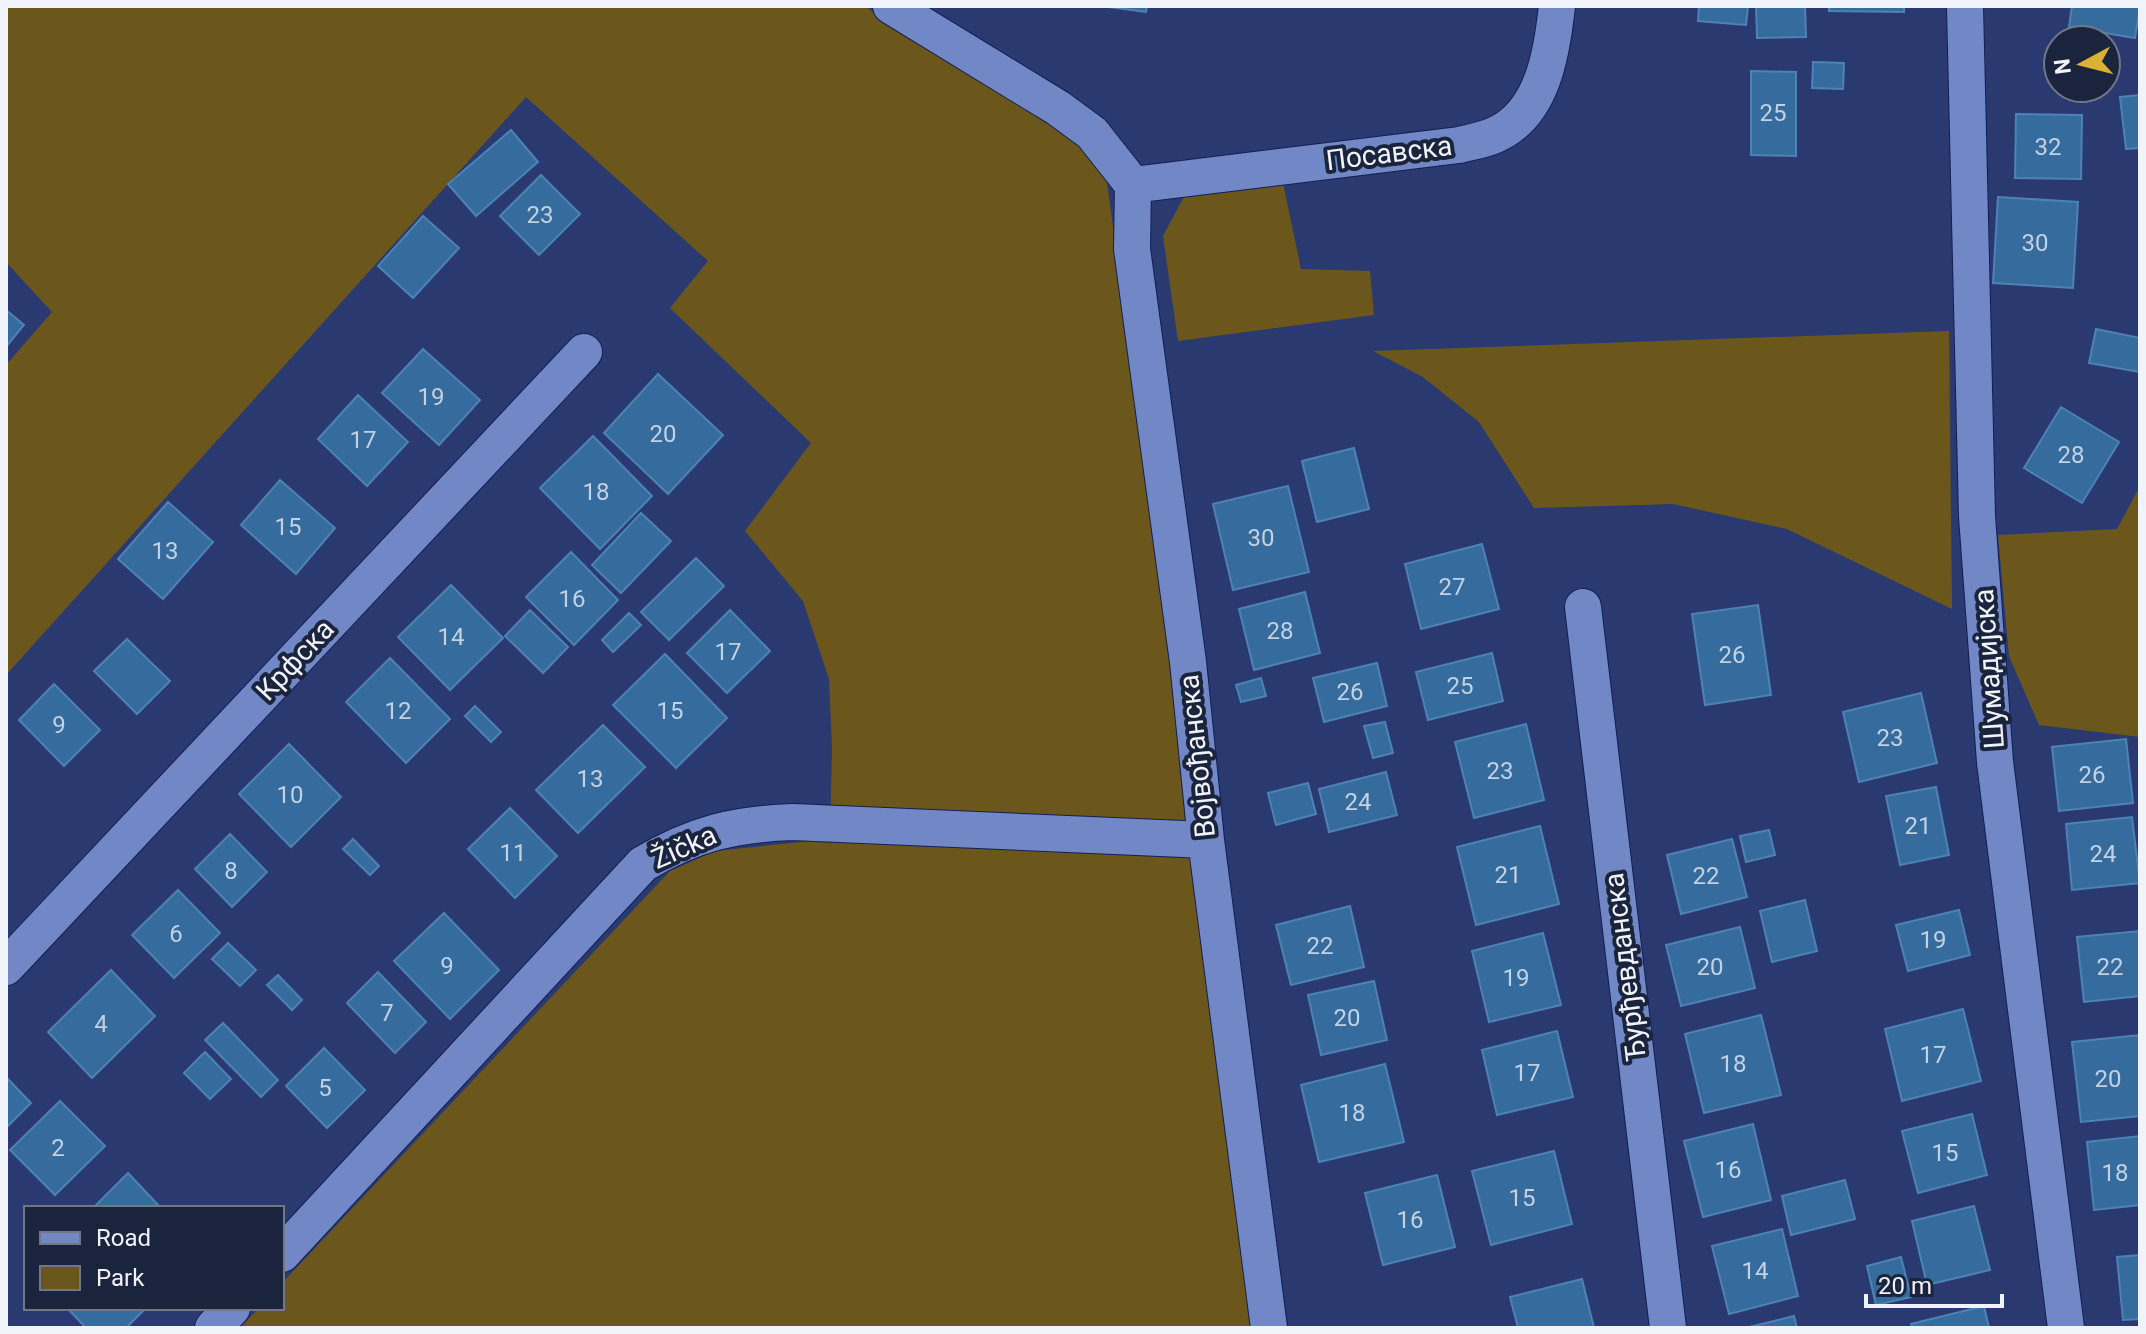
<svg xmlns="http://www.w3.org/2000/svg" width="2146" height="1334" viewBox="0 0 2146 1334" font-family="Roboto,sans-serif">
<style>
.green{fill:#6b571c}
.building{fill:#366b9d;stroke:#4e82b5;stroke-width:2}
.lines{fill:none;stroke-linecap:round;stroke-linejoin:round}
.street-casing{stroke:#131f53;stroke-width:38}
.street{stroke:#7288c6;stroke-width:36}
.labels{text-anchor:middle;dominant-baseline:central;stroke-width:8;stroke-linejoin:round;paint-order:stroke}
.number-label{font-size:24px;fill:#c2d1e3}
.street-label{font-size:28px;fill:#f1f3fa;stroke:#1b243d}
</style>
<rect width="100%" height="100%" fill="#2a3a71"/>
<!-- green -->
<path class="green" d="M6,6H865L905,36L1061,120L1105,168L1264,1328H240L259,1308H282V1283L670,871L715,851L830,839L832,748L829,679L803,601L745,531L811,443L670,308L708,261L526,97L6,675V365L52,312L6,262Z
M1282,178L1301,269L1370,271L1374,315L1178,341L1163,236L1186,193Z
M1949,331L1952,609L1787,529L1673,504L1534,508L1479,422L1423,377L1373,351Z
M2140,486V737L2039,725L2009,656L1998,535L2117,529Z"/>
<!-- building -->
<path class="building" d="M1101,6H1147L1146,12Z
M1699,6H1748L1746,25L1698,21Z
M1756,6H1805L1806,37L1757,38Z
M1829,6H1904V12L1829,11Z
M2072,6H2140L2135,38L2069,27Z
M1813,62L1844,63L1843,89L1812,88Z
M1751,71L1796,72V156L1751,155Z
M2140,95V148L2126,149L2120,97Z
M2016,114L2082,115L2081,179L2015,178Z
M511,130L538,162L476,216L448,184Z
M541,175L580,214L539,255L500,216Z
M1998,197L2078,202L2073,288L1993,283Z
M423,216L459,248L413,298L378,266Z
M6,310L24,325L6,347Z
M2096,329L2140,338V372L2089,363Z
M423,349L480,400L439,445L382,393Z
M658,374L723,435L668,494L604,433Z
M358,395L408,442L367,486L318,439Z
M2061,407L2119,442L2082,503L2024,468Z
M593,436L652,496L600,549L540,488Z
M1354,448L1369,509L1317,522L1302,461Z
M280,480L335,528L296,574L241,525Z
M1288,486L1309,572L1233,590L1213,504Z
M168,502L213,542L163,599L118,559Z
M641,513L671,541L621,593L592,565Z
M1482,544L1499,609L1421,629L1405,564Z
M571,552L618,600L574,645L526,597Z
M696,558L724,586L669,640L641,612Z
M451,585L503,638L450,690L398,637Z
M1305,592L1320,653L1254,670L1239,609Z
M1758,605L1771,695L1705,705L1692,614Z
M530,610L568,647L543,673L505,636Z
M730,610L770,651L727,693L687,653Z
M629,613L641,625L613,652L602,640Z
M127,639L170,681L137,714L94,671Z
M1492,653L1503,701L1428,720L1416,672Z
M665,654L727,718L676,768L613,705Z
M390,658L450,719L406,763L346,702Z
M1377,663L1387,706L1324,722L1313,678Z
M1261,678L1266,696L1241,702L1236,685Z
M54,684L100,730L64,766L19,720Z
M1921,693L1937,763L1859,782L1843,712Z
M475,706L501,732L491,742L465,716Z
M1385,722L1393,753L1373,758L1364,726Z
M1526,724L1544,800L1474,818L1455,742Z
M603,725L645,767L578,833L536,790Z
M2126,739L2133,803L2059,811L2052,747Z
M289,744L341,797L291,847L239,794Z
M1386,772L1397,815L1329,832L1319,789Z
M1308,783L1316,814L1276,825L1268,793Z
M1936,787L1949,855L1900,865L1886,796Z
M510,808L557,856L515,898L468,849Z
M2132,817L2140,883L2072,890L2066,824Z
M1540,826L1559,904L1476,925L1457,847Z
M1769,830L1775,855L1746,862L1740,836Z
M230,834L267,872L232,907L195,869Z
M353,839L379,866L370,875L343,849Z
M1732,839L1747,897L1681,914L1667,855Z
M178,890L220,933L174,978L132,935Z
M1805,900L1817,951L1772,962L1760,911Z
M1350,906L1364,967L1291,985L1276,925Z
M1959,910L1970,955L1908,971L1896,925Z
M444,913L499,970L450,1019L394,961Z
M1740,927L1755,988L1681,1006L1666,945Z
M2140,931V996L2084,1002L2077,937Z
M1543,933L1561,1005L1489,1022L1472,951Z
M228,943L256,970L240,986L212,959Z
M111,970L155,1016L92,1078L48,1032Z
M378,972L426,1022L395,1053L347,1003Z
M278,975L302,1000L292,1010L267,985Z
M1374,981L1387,1040L1321,1055L1308,995Z
M1963,1009L1981,1081L1902,1101L1885,1029Z
M1761,1015L1781,1095L1704,1113L1685,1034Z
M223,1023L278,1080L261,1097L205,1040Z
M1557,1031L1573,1097L1497,1115L1482,1050Z
M2140,1035V1116L2081,1122L2072,1042Z
M324,1048L365,1090L327,1128L286,1086Z
M205,1052L231,1079L210,1099L184,1073Z
M1385,1064L1404,1142L1319,1162L1301,1085Z
M6,1077L31,1103L7,1127L6,1126Z
M60,1101L105,1146L55,1195L10,1150Z
M1972,1114L1987,1175L1918,1193L1902,1131Z
M1753,1124L1771,1200L1703,1217L1684,1141Z
M2140,1136V1205L2094,1210L2087,1142Z
M1554,1151L1572,1224L1491,1245L1472,1171Z
M128,1173L161,1208H93Z
M1437,1175L1455,1247L1383,1265L1365,1193Z
M1845,1180L1855,1219L1791,1235L1782,1196Z
M1974,1206L1990,1270L1927,1285L1912,1221Z
M1782,1229L1798,1296L1729,1314L1712,1246Z
M2140,1255V1319L2123,1320L2117,1257Z
M1901,1257L1911,1297L1876,1305L1867,1266Z
M1582,1279L1594,1328H1518L1510,1297Z
M1984,1306L1989,1328H1912L1911,1324Z
M67,1308H146L126,1328H86Z
M1794,1316L1797,1328H1745Z"/>
<g class="lines">
<!-- street casing -->
<g class="street-casing">
<path id="street" d="M891,6L1058,108L1092,133L1133,185
M1965,6L1977,516L1995,762L2066,1328
M1133,185L1132,249L1188,662L1206,840L1269,1328
M1133,185L1459,145C1471,142 1484,140 1495,135C1543,114 1552,52 1557,6
M1583,607L1668,1328
M6,967L584,352
M282,1254L643,864C694,834 733,824 793,822L1206,840
M213,1328L232,1308"/>
</g>
<!-- street -->
<use href="#street" class="street"/>
</g>
<g class="labels">
<!-- number labels -->
<g class="number-label">
<text x="1773" y="113">25</text>
<text x="2048" y="147">32</text>
<text x="540" y="215">23</text>
<text x="2035" y="243">30</text>
<text x="431" y="397">19</text>
<text x="663" y="434">20</text>
<text x="363" y="440">17</text>
<text x="2071" y="455">28</text>
<text x="596" y="492">18</text>
<text x="288" y="527">15</text>
<text x="1261" y="538">30</text>
<text x="165" y="551">13</text>
<text x="1452" y="587">27</text>
<text x="572" y="599">16</text>
<text x="1280" y="631">28</text>
<text x="451" y="637">14</text>
<text x="728" y="652">17</text>
<text x="1732" y="655">26</text>
<text x="1460" y="686">25</text>
<text x="1350" y="692">26</text>
<text x="398" y="711">12</text>
<text x="670" y="711">15</text>
<text x="59" y="725">9</text>
<text x="1890" y="738">23</text>
<text x="1500" y="771">23</text>
<text x="2092" y="775">26</text>
<text x="590" y="779">13</text>
<text x="290" y="795">10</text>
<text x="1358" y="802">24</text>
<text x="1918" y="826">21</text>
<text x="513" y="853">11</text>
<text x="2103" y="854">24</text>
<text x="231" y="871">8</text>
<text x="1508" y="875">21</text>
<text x="1706" y="876">22</text>
<text x="176" y="934">6</text>
<text x="1933" y="940">19</text>
<text x="1320" y="946">22</text>
<text x="447" y="966">9</text>
<text x="1710" y="967">20</text>
<text x="2110" y="967">22</text>
<text x="1516" y="978">19</text>
<text x="387" y="1013">7</text>
<text x="1347" y="1018">20</text>
<text x="101" y="1024">4</text>
<text x="1933" y="1055">17</text>
<text x="1733" y="1064">18</text>
<text x="1527" y="1073">17</text>
<text x="2108" y="1079">20</text>
<text x="325" y="1088">5</text>
<text x="1352" y="1113">18</text>
<text x="58" y="1148">2</text>
<text x="1945" y="1153">15</text>
<text x="1728" y="1170">16</text>
<text x="2115" y="1173">18</text>
<text x="1522" y="1198">15</text>
<text x="1410" y="1220">16</text>
<text x="1755" y="1271">14</text>
</g>
<!-- street labels -->
<g class="street-label">
<text transform="translate(1389 153) rotate(-7)">Посавска</text>
<text transform="translate(295 660) rotate(-47)">Крфска</text>
<text transform="translate(1989 669) rotate(-94)">Шумадијска</text>
<text transform="translate(1197 756) rotate(-96)">Војвођанска</text>
<text transform="translate(684 847) rotate(-24)">Žička</text>
<text transform="translate(1625 967) rotate(-97)">Ђурђевданска</text>
</g>
</g>
<!-- border -->
<rect width="2146" height="1334" fill="none" stroke="#f1f3fa" stroke-width="16"/>
<!-- legend -->
<rect x="24" y="1206" width="260" height="104" fill="#1b243d" stroke="#717789" stroke-width="2"/>
<rect x="40" y="1232" width="40" height="12" fill="#7288c6" stroke="#717789" stroke-width="2"/>
<text x="96" y="1246" font-size="24" fill="#f1f3fa">Road</text>
<rect x="40" y="1266" width="40" height="24" fill="#6b571c" stroke="#717789" stroke-width="2"/>
<text x="96" y="1286" font-size="24" fill="#f1f3fa">Park</text>
<!-- north arrow -->
<g transform="translate(2082 64) rotate(263)"><circle r="38" fill="#1b243d" stroke="#717789" stroke-width="2"/>
<path d="M0-6L14 30L0 20L-14 30Z" fill="#dcb233"/>
<text y="-12" font-size="22" font-weight="bold" text-anchor="middle" fill="#f1f3fa">N</text>
</g>
<!-- scale -->
<path d="M1866 1294v12h136v-12" fill="none" stroke="#f1f3fa" stroke-width="4"/>
<text x="1878" y="1294" font-size="24" fill="#f1f3fa" stroke="#1b243d" stroke-width="6" paint-order="stroke">20 m</text>
</svg>
